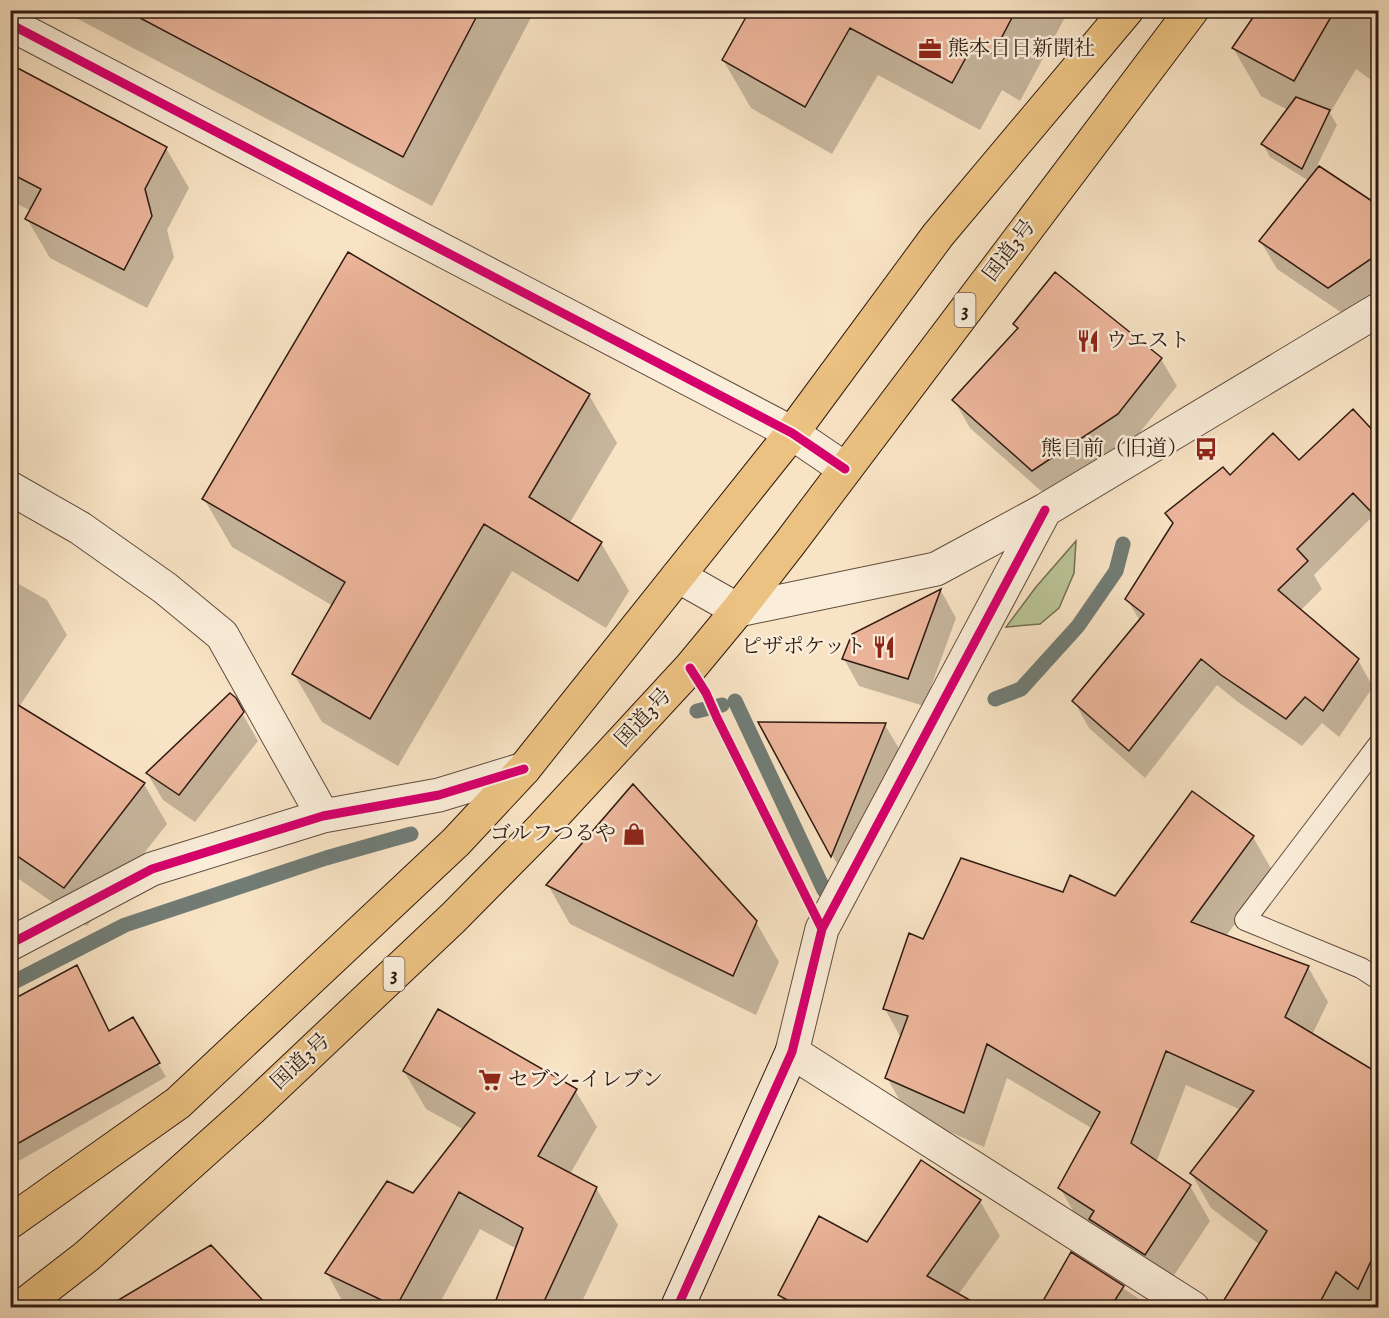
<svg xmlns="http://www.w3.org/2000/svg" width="1389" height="1318" viewBox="0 0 1389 1318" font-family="'IM FELL English','Noto Serif JP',serif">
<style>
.green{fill:#bac496;stroke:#746f54;stroke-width:1.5}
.shadow{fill:#0003}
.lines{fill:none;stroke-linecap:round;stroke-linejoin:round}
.stream{stroke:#717c75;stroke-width:15}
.building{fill:#ecb59b;stroke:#2f1a11;stroke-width:1.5}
.lane-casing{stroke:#614c3e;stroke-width:22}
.street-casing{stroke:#614c3e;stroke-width:35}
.secondary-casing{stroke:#2f1a11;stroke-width:35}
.highway-casing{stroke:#2f1a11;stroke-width:35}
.lane{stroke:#faedd9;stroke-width:20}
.street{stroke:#faedd9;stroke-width:33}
.secondary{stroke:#faedd9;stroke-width:33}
.highway{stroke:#ecc282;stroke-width:33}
.cycleway-casing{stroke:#faedd9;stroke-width:13}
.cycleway{stroke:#d6006c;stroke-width:9}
.labels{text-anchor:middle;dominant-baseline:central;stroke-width:5;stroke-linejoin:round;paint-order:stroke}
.shield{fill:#faedd9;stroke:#6c594d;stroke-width:1.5}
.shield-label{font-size:20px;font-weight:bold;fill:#2f1a11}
.poi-label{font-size:21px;fill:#2f1a11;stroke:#faedd9;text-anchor:start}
.street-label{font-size:21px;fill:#2f1a11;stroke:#faedd9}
</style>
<rect width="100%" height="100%" fill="#f8e3c4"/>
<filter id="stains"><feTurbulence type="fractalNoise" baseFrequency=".00333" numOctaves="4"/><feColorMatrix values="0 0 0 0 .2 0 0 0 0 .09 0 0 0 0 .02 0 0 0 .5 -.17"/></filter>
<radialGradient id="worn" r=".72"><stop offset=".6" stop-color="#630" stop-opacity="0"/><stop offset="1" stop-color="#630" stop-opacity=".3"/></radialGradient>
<!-- green -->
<path class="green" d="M1076,541L1074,573L1059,608L1040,624L1006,627L1036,587Z"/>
<!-- shadow -->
<path class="shadow" d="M61,10H535L432,206Z
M751,10H1069L1020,101L1002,90L980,130L878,75L832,154L751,108L723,60Z
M1260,10H1378V85L1356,69L1330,113L1337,125L1317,166L1378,207V291L1345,315L1277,269L1261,242L1309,181L1270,157L1263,144L1288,110L1261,96L1233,48Z
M10,66L166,148L189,188L167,230L174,257L147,308L50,258L27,219L31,211L10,200Z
M1014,324L1161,359L1177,386L1133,441L1049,498L970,428L954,400L1018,331Z
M589,395L617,443L569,524L601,543L629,591L606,628L512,571L398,766L322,722L294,674L333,606L232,547L204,499Z
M1378,414V528L1370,519L1314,575L1322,589L1300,611L1358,660L1373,687L1339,737L1322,723L1302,746L1238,702L1217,685L1145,778L1089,728L1074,701L1140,621L1127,599L1174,525L1167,513L1230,477L1299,462L1368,427Z
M10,579L47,600L67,635L19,707L144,784L167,824L87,926L10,873Z
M941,591L956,618L924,706L859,686L844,659L853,635Z
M234,699L258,741L195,822L163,800L147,773Z
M760,724L885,725L901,752L847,882Z
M1253,837L1273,872L1226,936L1308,967L1328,1002L1312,1035L1378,1074V1308H1359L1357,1305L1355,1308H1221L1260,1245L1211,1208L1191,1173L1241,1110L1186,1085L1156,1163L1190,1186L1210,1221L1165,1289L1080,1223L1060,1188L1093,1129L1007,1078L984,1147L907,1113L887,1078L901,1038L885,1009L924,941L1063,894L1115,898Z
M548,885L756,922L779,962L756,1015L570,924Z
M77,967L110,1032L132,1019L166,1077L10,1166V1003Z
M404,1071L575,1090L597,1127L570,1174L596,1188L618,1225L579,1308H494L517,1249L480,1229L437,1308H346L327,1273L413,1195L464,1130L426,1109Z
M980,1201L1000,1236L958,1295L981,1308H787L780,1295L867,1244Z
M1071,1254L1153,1308H1041Z"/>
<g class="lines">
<!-- stream -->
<path class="stream" d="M995,699L1021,689L1078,626L1116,571L1123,544
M735,701L824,890
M697,711L722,705
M10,984L125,925L326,858L411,834"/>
</g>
<!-- building -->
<path class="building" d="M125,10H480L403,157Z
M750,10H1016L993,54L974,43L952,83L850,28L805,107L722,60Z
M1258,10H1335L1294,81L1232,48Z
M10,64L167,147L145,189L152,216L124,270L25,219L41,189L10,173Z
M1296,97L1330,110L1302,169L1261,144Z
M1319,166L1378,205V254L1328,288L1259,241Z
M348,252L590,394L529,497L602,542L578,581L484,524L370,719L292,674L345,582L202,499Z
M1055,272L1162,358L1118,414L1032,471L952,400L1018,328L1013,324Z
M1353,409L1378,436V519L1353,493L1297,549L1308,561L1278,590L1359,659L1323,711L1305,697L1286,719L1221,675L1201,659L1129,751L1072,701L1144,614L1125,599L1173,523L1165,513L1223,467L1230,475L1273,433L1299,460Z
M941,589L908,679L842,659L852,634Z
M230,693L236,698L244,712L179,795L146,773Z
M10,700L145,783L64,888L10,851Z
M758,722L886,723L831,857Z
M633,784L757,921L733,976L546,885Z
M1192,791L1254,836L1191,922L1309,966L1285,1017L1378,1073V1246L1358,1289L1336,1272L1317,1308H1219L1267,1231L1190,1173L1254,1091L1166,1051L1131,1143L1191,1185L1145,1255L1089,1219L1094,1211L1058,1188L1100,1112L987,1044L964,1113L885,1078L908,1016L883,1009L909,933L923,939L961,858L1063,892L1070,875L1115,896Z
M77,965L109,1031L133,1017L160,1063L10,1148V1001Z
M438,1009L577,1089L538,1156L597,1187L541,1308H493L523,1228L459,1192L396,1307L325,1273L387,1181L413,1193L475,1113L403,1071Z
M921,1160L981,1200L927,1276L984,1308H802L778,1295L819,1216L867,1242Z
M211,1245L270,1308H105Z
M1071,1252L1124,1286L1110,1308H1039Z"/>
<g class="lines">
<!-- lane casing -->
<g class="lane-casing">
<path id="lane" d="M1378,745L1245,920L1361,968L1378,979"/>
</g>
<!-- street casing -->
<g class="street-casing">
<path id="street" d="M10,24L792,433L845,469
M10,488L80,528L165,588L222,635L323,816
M1045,510L822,929L792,1052L1193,1308
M678,576L738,610L936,569L1045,510L1378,310
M10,944L152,869L323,816L439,795L524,769"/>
</g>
<!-- secondary casing -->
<g class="secondary-casing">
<path id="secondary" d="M677,1308L792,1052"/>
</g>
<!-- highway casing -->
<g class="highway-casing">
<path id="highway" d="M10,1222L178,1103L456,842L524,769L792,433L938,235L1127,10
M20,1308L87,1256L251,1109L453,918L543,827L690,668L738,610L790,543L1192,10"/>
</g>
<!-- lane -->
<use href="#lane" class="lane"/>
<!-- street -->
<use href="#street" class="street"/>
<!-- secondary -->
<use href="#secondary" class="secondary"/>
<!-- highway -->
<use href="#highway" class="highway"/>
<!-- cycleway casing -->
<g class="cycleway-casing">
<path id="cycleway" d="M10,24L792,433L845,469
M690,668L706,693L717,718L822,929
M10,944L152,869L323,816L439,795L524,769
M677,1308L792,1052L822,929L1045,510"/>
</g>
<!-- cycleway -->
<use href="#cycleway" class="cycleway"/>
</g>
<!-- icons -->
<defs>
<g id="office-bare" transform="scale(1.8)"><path d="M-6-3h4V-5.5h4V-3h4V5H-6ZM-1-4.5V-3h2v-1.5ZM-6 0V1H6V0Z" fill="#8f2418" stroke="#faedd9" stroke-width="2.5" paint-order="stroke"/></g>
<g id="restaurant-bare" transform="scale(1.8)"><path d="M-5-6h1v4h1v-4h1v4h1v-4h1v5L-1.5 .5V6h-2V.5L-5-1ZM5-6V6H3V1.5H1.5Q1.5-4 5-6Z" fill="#8f2418" stroke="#faedd9" stroke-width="2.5" paint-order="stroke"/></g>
<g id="bus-bare" transform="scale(1.8)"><path d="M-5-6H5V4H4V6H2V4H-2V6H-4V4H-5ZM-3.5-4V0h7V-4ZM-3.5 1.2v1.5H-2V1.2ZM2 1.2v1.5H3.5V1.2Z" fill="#8f2418" stroke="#faedd9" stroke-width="2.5" paint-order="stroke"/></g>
<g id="shop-bare" transform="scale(1.8)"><path d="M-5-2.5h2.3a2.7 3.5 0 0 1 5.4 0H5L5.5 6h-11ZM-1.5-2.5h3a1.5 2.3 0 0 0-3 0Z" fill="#8f2418" stroke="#faedd9" stroke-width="2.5" paint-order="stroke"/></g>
<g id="supermarket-bare" transform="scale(1.8)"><path d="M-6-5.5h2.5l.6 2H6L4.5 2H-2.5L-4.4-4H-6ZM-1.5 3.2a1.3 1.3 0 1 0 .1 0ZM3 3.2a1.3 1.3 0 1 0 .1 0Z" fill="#8f2418" stroke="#faedd9" stroke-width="2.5" paint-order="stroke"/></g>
</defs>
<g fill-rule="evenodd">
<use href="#office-bare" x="930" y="49"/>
<use href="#restaurant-bare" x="1088" y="341"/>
<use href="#bus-bare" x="1206" y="449"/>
<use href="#restaurant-bare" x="884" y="647"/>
<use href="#shop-bare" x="634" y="834"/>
<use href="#supermarket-bare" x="490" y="1080"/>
</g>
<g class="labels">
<!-- shield labels -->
<g class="shield">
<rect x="954.5" y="293" width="21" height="34" rx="4.5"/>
<rect x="383.5" y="957" width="21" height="34" rx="4.5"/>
</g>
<g class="shield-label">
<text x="965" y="310">3</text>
<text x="394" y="974">3</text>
</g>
<!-- poi labels -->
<g class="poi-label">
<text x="948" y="49">熊本日日新聞社</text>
<text x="1106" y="341">ウエスト</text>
<text x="1188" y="449" text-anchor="end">熊日前（旧道）</text>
<text x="866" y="647" text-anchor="end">ピザポケット</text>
<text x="616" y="834" text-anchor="end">ゴルフつるや</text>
<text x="508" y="1080">セブン-イレブン</text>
</g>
<!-- street labels -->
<g class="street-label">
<text transform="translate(1010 251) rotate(-53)">国道3号</text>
<text transform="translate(644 718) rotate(-47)">国道3号</text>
<text transform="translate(301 1062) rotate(-43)">国道3号</text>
</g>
</g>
<!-- margin -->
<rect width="1389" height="1318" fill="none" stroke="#f8e3c4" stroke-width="36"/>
<rect x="12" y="12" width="1365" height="1294" fill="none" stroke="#2f1a11" stroke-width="3"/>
<rect x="18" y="18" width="1353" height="1282" fill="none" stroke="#2f1a11" stroke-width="1.5"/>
<rect width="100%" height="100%" filter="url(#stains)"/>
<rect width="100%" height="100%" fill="url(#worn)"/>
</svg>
